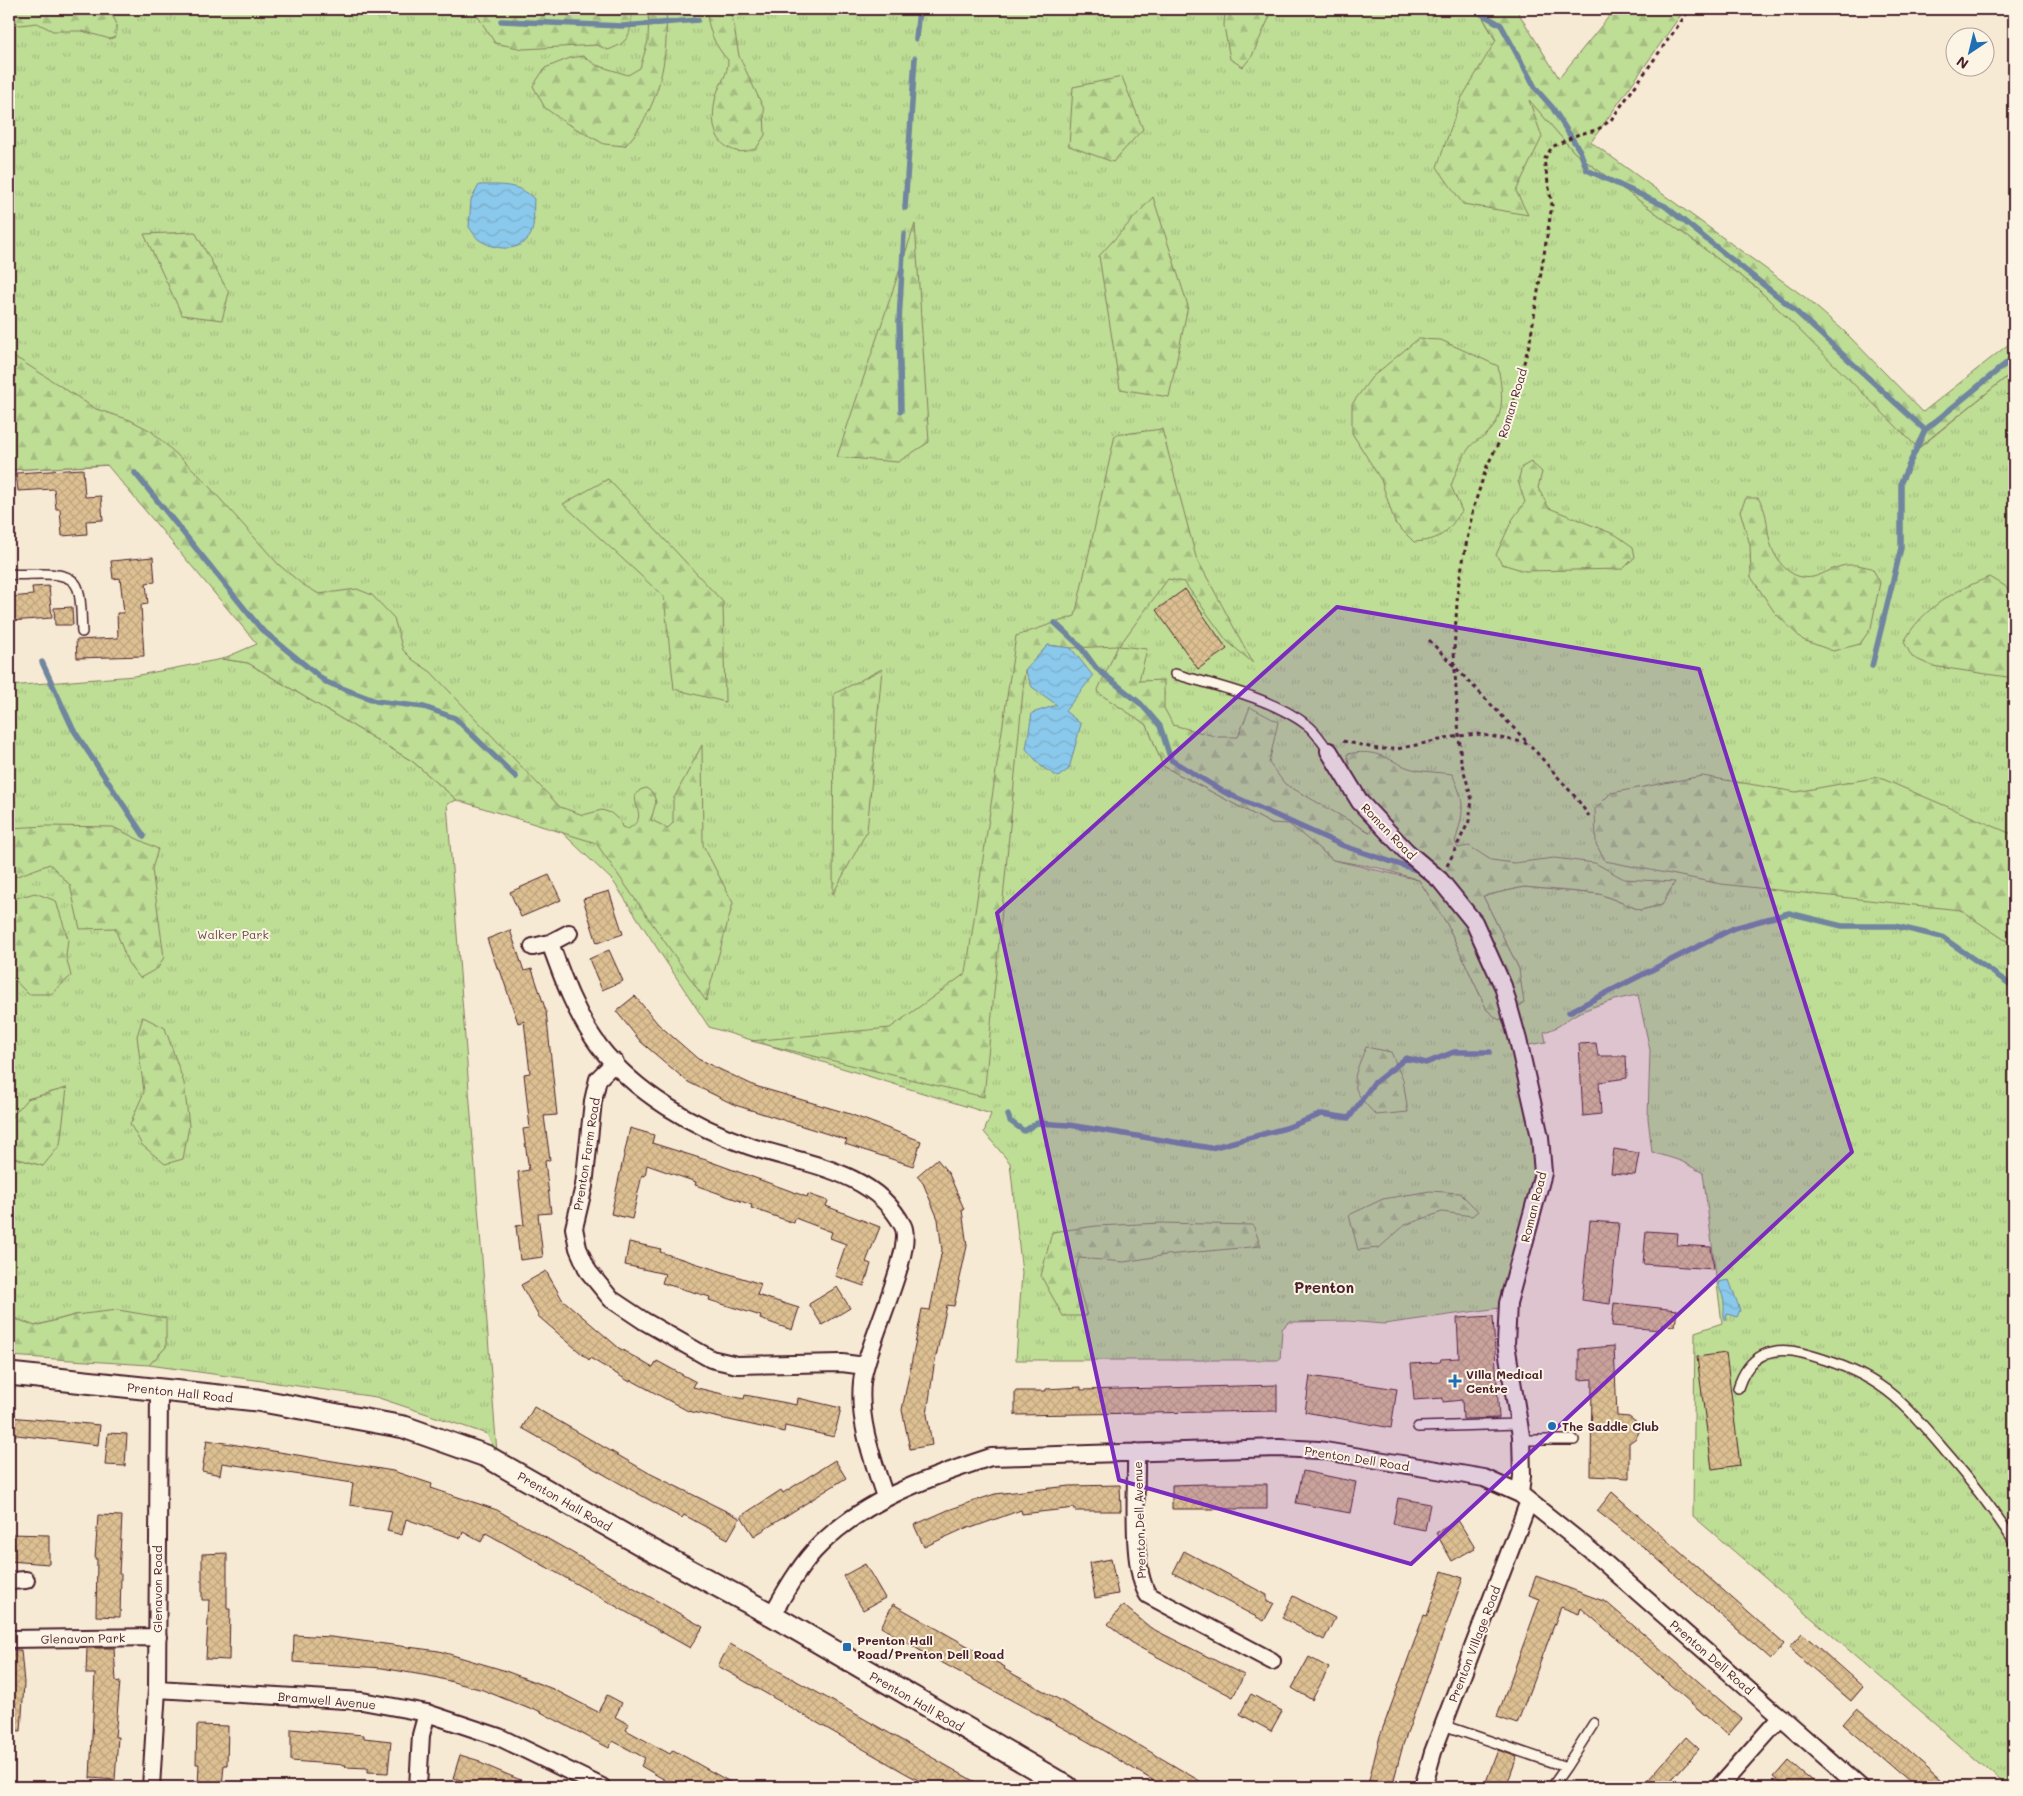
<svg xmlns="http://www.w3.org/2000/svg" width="2023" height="1796" viewBox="0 0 2023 1796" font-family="Mali,sans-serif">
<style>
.grass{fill:url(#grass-tufts);stroke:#847e60}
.forest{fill:url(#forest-firs);stroke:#847e60}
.water{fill:url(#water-waves);stroke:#70859e}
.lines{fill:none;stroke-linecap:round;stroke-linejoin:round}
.stream{stroke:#70859e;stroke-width:5.5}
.building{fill:url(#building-cross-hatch);stroke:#4a1f2b}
.service-casing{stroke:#4a1f2b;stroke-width:12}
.minor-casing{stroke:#4a1f2b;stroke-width:20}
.tertiary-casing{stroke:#4a1f2b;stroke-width:25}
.path{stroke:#4a1f2b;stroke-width:3;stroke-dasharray:4 4;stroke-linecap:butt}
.service{stroke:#fcf5e5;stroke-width:9}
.minor{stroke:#fcf5e5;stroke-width:16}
.tertiary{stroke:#fcf5e5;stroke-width:21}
.marked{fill:#7b2cbf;fill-opacity:0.2;stroke:#7b2cbf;stroke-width:4;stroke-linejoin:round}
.poi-dot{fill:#1f6fb2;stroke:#fcf5e5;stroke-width:2}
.labels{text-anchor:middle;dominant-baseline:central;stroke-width:4;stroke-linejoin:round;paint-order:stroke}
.street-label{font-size:12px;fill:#4a1f2b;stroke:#fcf5e5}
.park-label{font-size:12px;fill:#674e46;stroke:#fcf5e5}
.poi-label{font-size:12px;font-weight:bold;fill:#4a1f2b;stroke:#fcf5e5;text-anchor:start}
.quarter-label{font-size:15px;font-weight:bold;fill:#4a1f2b;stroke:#fcf5e5}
</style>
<defs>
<pattern id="grass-tufts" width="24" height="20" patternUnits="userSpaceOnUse" patternTransform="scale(1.25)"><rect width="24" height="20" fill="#bedd95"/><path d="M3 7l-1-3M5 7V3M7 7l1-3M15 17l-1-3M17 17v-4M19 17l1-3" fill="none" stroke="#a5bd81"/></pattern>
<pattern id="forest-firs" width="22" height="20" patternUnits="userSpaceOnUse" patternTransform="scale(1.25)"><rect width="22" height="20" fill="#bedd95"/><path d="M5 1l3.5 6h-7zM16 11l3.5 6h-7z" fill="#a5bd81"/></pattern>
<pattern id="water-waves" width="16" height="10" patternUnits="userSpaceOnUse" patternTransform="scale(1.25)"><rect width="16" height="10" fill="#8ac9eb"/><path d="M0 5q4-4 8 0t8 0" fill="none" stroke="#79acca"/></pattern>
<pattern id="building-cross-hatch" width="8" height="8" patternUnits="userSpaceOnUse" patternTransform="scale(1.25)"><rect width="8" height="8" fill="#ddc092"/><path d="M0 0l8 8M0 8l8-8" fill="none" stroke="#bfa57e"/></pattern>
</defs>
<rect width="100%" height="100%" fill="#f6ead4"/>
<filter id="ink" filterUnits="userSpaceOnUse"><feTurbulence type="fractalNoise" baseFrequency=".02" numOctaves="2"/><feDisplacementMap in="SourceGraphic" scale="10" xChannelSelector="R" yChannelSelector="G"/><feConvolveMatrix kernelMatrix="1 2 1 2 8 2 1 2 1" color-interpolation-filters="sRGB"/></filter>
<g filter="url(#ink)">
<!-- grass -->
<path class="grass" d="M9,9H1478L1528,98L1575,153L1757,288L1919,448L2014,371V1787H2008L1693,1516L1695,1332L1722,1323L1703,1173L1681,1161L1652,1152L1648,1118L1650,1050L1638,995C1619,998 1596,1005 1578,1013C1564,1020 1562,1027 1544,1032L1546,1042L1523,1046L1514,1010L1519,969L1483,896L1524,887L1600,894L1640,910L1662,905L1671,889L1457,872L1372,833L1098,692L1147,725L1163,766L1270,823H1289L1333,860L1419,880L1447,924L1487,1010L1506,1023L1537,1146L1538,1169L1499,1308L1384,1324L1348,1321L1289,1322L1282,1329L1280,1360H1016L1022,1273L1010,1163L984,1132L991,1114L709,1027L613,881L528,800L114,465L9,470Z
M222,659L248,663L412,761L457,800L447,804L497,1453L487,1434L376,1397L149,1365L166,1347L165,1318L75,1315L34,1326L9,1316V1160L12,1157L43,1166L67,1088L28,1099L9,1120V686L134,676Z"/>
<!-- forest -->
<path class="forest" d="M9,9C40,9 76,12 107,10C115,19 120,24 115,37L110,39L82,31H53L37,23L20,25L9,21Z
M473,9H633C629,33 633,41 608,50L597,45L523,49L495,43Z
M649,9H666C669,58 659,110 625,146L604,144L566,123L545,108L533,86L545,68L570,58L583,56L596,65L628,75L640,68L648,41Z
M706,9H731L739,56L764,109L765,135L756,149C750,150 742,153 736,151C711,144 711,117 716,96C720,82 728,76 728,60C713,44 709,30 706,9Z
M1225,9H1273L1252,56L1243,67L1230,59L1224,26Z
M1478,9H1516L1559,78L1615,9H1685L1591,142L1806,298L1844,331L1923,412L2014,340V371L1918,448L1757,288L1575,153L1529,100L1542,137L1516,191L1528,215L1463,204L1437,167L1461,99L1496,40Z
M1122,77L1143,129L1113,162L1069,146L1073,87Z
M1153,197L1188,306L1169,397L1120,389L1099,256Z
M915,224L929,442L898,462L837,457Z
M195,232L229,293L222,320L182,315L144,234Z
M1418,339L1441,340L1498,366C1502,390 1507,417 1486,435C1481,439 1474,441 1470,447C1461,458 1456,472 1451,486L1462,511C1446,533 1442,540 1414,542L1395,523L1381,480L1352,433V404L1372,377Z
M9,356L20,360L96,409L130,420L151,431L197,473L279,565L302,584L319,594L357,589L372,595L394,618L403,650L413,660L431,672L560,807L583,815L602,810L611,813L620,821L622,827L628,829C646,818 636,812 635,796L640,790L646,788L653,793L656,802L651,820L668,828L673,823V800L702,745L703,845L733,903L706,1001L596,843L457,800L412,761L248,663L222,659L257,644L107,465L9,470Z
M1162,429L1196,557L1253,663L1227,641L1184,582L1168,579L1119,646L1147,649L1139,681L1164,680V708L1173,725L1218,737H1238L1250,707L1278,722L1269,763L1285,784L1371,833L1374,808L1353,781L1347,754C1374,749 1382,756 1406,767C1419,772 1438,772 1452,774C1466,804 1464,811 1455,842L1458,848L1469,846L1491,860L1514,863L1554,858L1595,863L1624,879L1675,882L1662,905L1640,910L1600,894L1524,887L1483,896L1519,969L1524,1003L1499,1020L1487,1010L1447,924L1419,880L1379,868L1333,860L1289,824L1270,823L1163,766L1147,725L1097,692L1118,646L1071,648L1048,645L1025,670L984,1097L751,1041L890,1028L966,973L1016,636L1075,616L1115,435Z
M1531,462L1542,472L1538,488L1549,508L1616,535L1633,547L1635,557L1623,569L1525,571L1502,564L1496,555L1512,520L1525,502L1518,481L1522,467Z
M608,479L723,602L725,702L674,689L664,597L563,504Z
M1746,498H1758C1770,515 1765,529 1772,548C1778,564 1793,581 1813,577C1825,574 1837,565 1849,565C1857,564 1865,567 1872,568L1880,582L1871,628L1860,644L1833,651L1803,640L1775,613L1751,577L1750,545L1740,511Z
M1990,577L2005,586L2014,597V678L1932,666L1912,657L1904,642C1922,608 1955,590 1990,577Z
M882,669L867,831L833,894L834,694Z
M1702,776L1796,792L1878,777L2014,835V946L1960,910L1721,884L1605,861L1596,844L1595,809L1611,793Z
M46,826L113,827L158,849L152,869L164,957L158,968L140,978L128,963L115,928L80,929L70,885L50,864L9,879V828Z
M35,893L56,901L68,939L66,956L71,976L51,994H28L9,974V900Z
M143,1017L165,1028L184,1083L189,1126L183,1159L165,1164L142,1145L130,1124L144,1092L137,1036Z
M1366,1047L1391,1052L1403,1080L1408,1112L1376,1115C1348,1086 1351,1083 1366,1047Z
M67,1088L60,1145L43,1166L12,1157L9,1160V1120L27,1099Z
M1430,1191L1460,1193L1478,1211L1472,1216L1442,1212L1405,1225L1379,1248L1358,1250L1349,1215L1383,1199Z
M1161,1223L1253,1225L1261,1246L1166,1255L1124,1262L1079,1258L1075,1274L1087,1316H1063L1041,1276L1052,1232L1096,1226Z
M118,1310L166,1318V1347L149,1365L9,1356V1316L35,1326L75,1315Z"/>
<!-- water -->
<path class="water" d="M479,185C500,185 519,183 534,199C533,209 535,225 531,234C521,254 493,250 478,239C475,236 472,231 469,227L471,200Z
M1048,645L1071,648L1093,676L1065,711L1081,724L1069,769L1058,777L1042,767L1026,749L1032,713L1057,705L1032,687L1025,670Z
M1729,1280L1740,1310L1737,1317L1727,1314L1726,1321C1722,1315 1725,1311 1724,1304C1724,1296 1719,1290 1718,1282Z"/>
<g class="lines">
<!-- stream -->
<path class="stream" d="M1478,9L1480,13L1501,25L1536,89L1552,107L1580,151L1587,170L1665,206L1790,306L1925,430
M501,21L623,26L698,20
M916,39L919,9
M905,208L915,58
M901,411L899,322L904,234
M135,473L261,629L326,682L376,701L424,707L455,718L516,777
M1055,623L1079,645L1096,668L1141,704L1160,726L1171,760L1224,792L1344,846L1419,871
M42,662L73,729L144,836
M1872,666L1901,548V482L1925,430L2014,357
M1569,1012L1734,928L1789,913L1842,926H1895L1942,937L2014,987
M1008,1115L1010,1121L1024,1131L1037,1123L1069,1125L1211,1148L1286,1128L1322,1114L1349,1118L1373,1084L1406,1058L1426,1063L1454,1052H1490"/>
</g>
<!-- building -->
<path class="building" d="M83,469L85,497L101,496L103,520L86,521L87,534L62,536L60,509H56L54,489L18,491L16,473Z
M153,557L155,582L146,583L148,604L141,605L144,656L77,658L76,640L118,638L117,613H124L120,578L113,579L111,561Z
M49,586L52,618L10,621L9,597L33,595L32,587Z
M1185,589L1227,649L1198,669L1156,610Z
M72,607L73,625H55L54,608Z
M549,875L561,900L521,917L510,892Z
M609,891L623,934L597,943L583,899Z
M510,930L524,971L532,969L546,1011L557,1115L544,1116L550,1160L545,1161L551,1213L538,1214L543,1257L520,1260L516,1226L524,1225L518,1172L529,1170L523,1129L530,1128L524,1074L530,1073L524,1021L518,1023L500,970H498L487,939Z
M609,950L623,981L602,990L589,959Z
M635,996L658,1024L698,1059L755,1086L847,1113L921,1141L913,1166L845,1144L847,1140L735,1105L688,1082L641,1042L616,1011Z
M1596,1043L1598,1056H1626L1627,1078L1599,1082L1601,1114L1583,1116L1579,1044Z
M630,1128L654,1135L652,1143L706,1160L807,1197L808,1194L828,1201L826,1206L880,1227L866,1262L871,1264L864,1286L835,1276L846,1244L830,1238L832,1232L795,1218L794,1223L751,1208L752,1205L695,1185L696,1182L647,1165L645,1176L642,1175L632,1219L611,1214Z
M1614,1149L1639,1153L1635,1175L1611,1173Z
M937,1159L949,1174L964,1209L962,1210L967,1246L954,1306L947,1305L934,1366L927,1414L932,1445L910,1449L902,1410L922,1309L930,1310L942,1250L938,1219L923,1183L917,1176Z
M1590,1221L1619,1223L1610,1304L1582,1300Z
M1646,1231L1678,1233L1677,1245L1711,1247L1714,1269L1643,1264Z
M629,1242L661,1249L660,1252L761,1284L757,1295L799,1308L792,1330L760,1319L761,1316L709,1300L710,1297L662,1283L665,1274L625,1265Z
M546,1271L562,1299L619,1348L653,1368L657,1361L696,1382L693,1387L744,1399L745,1395L797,1405L798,1398L841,1408L834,1437L785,1426L784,1432L688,1411L631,1380L630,1382L590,1358L589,1360L539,1317L521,1285Z
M837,1287L850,1308L822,1325L809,1304Z
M1614,1303L1677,1310L1675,1326L1662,1325L1661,1330L1612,1326Z
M1493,1316L1499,1418L1463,1419L1462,1400L1443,1402V1398L1414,1400L1411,1364L1440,1362L1441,1359L1459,1358L1457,1318Z
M1614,1346L1617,1416L1629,1417L1637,1423L1639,1432L1636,1438L1629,1443V1478L1591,1476L1592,1379L1579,1380V1349Z
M1726,1353L1740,1465L1712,1469L1697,1357Z
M1310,1376L1397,1389L1391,1428L1305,1412Z
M1277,1385V1411L1015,1415V1391H1046V1389L1081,1387V1390Z
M534,1407L649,1473L740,1518L728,1539L684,1515L682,1518L667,1510L522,1428Z
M9,1417L100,1425L98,1445L9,1434Z
M108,1433L127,1434L125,1466L105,1465Z
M207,1440L393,1471L432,1484L431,1488L497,1510L703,1627L690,1648L486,1533L481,1542L463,1532L461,1538L406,1519L402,1535L387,1531L392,1511L350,1505L353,1483L222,1463L220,1475L202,1471Z
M835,1460L846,1478L754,1536L741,1516L781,1490L783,1493Z
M1303,1471L1356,1482L1350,1513L1296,1503Z
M1204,1484H1267V1509H1172V1485Z
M1120,1485L1121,1511H1075V1508L1022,1514L1021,1510L971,1528L970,1526L924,1547L914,1525L948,1510L995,1494L1070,1486Z
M1612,1492L1784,1644L1771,1659L1646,1549L1597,1511Z
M1398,1498L1430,1504L1425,1530L1393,1524Z
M98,1515L122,1516L119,1574H121L120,1617L96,1616L97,1559H95Z
M1458,1520L1475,1548L1452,1561L1436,1533Z
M9,1534L49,1535V1564L9,1561Z
M1184,1551L1267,1595V1602L1274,1603L1264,1621L1173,1573Z
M227,1553V1609H230L229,1660L206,1659L209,1600H202V1554Z
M1111,1559L1118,1594L1095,1598L1089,1563Z
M865,1564L885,1598L863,1610L843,1576Z
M1442,1571L1463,1578L1403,1745L1392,1787L1368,1784L1380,1736L1424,1615L1427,1616Z
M1536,1576L1606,1602L1742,1719L1728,1735L1581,1608L1579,1614L1561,1607L1517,1724L1497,1717L1540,1599L1529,1595Z
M1293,1596L1335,1618L1324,1640L1282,1618Z
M893,1604L1005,1667L1004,1669L1105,1725L1210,1787H1164L1087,1741L926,1654L881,1627Z
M1123,1605L1151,1628L1244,1675L1233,1697L1135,1645L1108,1624Z
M1802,1633L1863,1687L1851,1701L1789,1648Z
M294,1635L331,1637L439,1651L503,1670L553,1689L598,1712L607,1695L622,1703L615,1717L629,1724L626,1730L670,1754L673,1750L739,1787H677L641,1766L645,1758L613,1741L609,1748L533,1708L532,1710L483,1690L434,1677L382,1668L293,1662Z
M730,1644L845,1708L984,1787H931L905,1773L718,1666Z
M87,1648H114L116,1681L120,1682L115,1737H118L115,1780L90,1778L95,1674H86Z
M9,1650H21L24,1683L21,1731L9,1730Z
M1309,1657L1329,1668L1312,1700L1292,1688Z
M1251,1694L1282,1711L1271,1731L1240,1714Z
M1857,1708L1896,1740L1950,1787H1916L1843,1724Z
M197,1725L228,1726L227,1765H224L222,1787H198L199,1764H196Z
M291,1729L364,1735V1738L391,1741L388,1773L368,1772V1768L345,1767L346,1765L291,1761Z
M1686,1737L1699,1749L1665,1787H1642Z
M1498,1750L1517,1757L1506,1787H1484Z
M460,1755L480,1761V1763L537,1787H485L453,1778Z
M1788,1761L1803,1774L1820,1787H1787L1774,1777Z"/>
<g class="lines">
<!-- service casing -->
<g class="service-casing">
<path id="service" d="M9,574C27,577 71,566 78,589C82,602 81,619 82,632
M1175,674C1217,686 1272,698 1307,725C1316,731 1322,743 1329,751
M1738,1388C1748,1356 1771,1345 1802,1353C1829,1360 1855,1369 1879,1385C1905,1402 1925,1428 1945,1451C1970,1480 1994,1510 2014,1542
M1418,1427L1519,1424
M1521,1440H1574
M1443,1725L1566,1767L1594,1723
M1552,1787L1566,1767"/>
</g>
<!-- minor casing -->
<g class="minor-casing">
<path id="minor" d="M1329,751L1360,802L1407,852L1440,880L1474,922L1503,986L1518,1040L1540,1137L1543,1173L1508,1303L1506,1344L1521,1436L1522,1476L1520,1494
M550,943C563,979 576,1015 599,1046C635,1093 694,1127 749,1146C803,1164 874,1170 903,1226C915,1250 865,1348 862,1382C858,1422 873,1460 885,1497
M533,947L550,943L569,933
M615,1062L598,1079L593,1101L584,1186L574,1228L578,1248L588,1271L611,1299L644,1321L711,1359L737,1365L842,1363L865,1366
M1136,1452C1137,1488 1130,1566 1148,1595L1272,1661
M9,1581L26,1580
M772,1615C784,1594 797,1570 814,1551C860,1501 927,1478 991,1457L1279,1448L1319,1450L1484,1478L1520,1494L1590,1550L1860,1787
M9,1639L158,1637
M157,1689L362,1701L427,1713L499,1737L602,1787
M151,1787L157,1689L159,1390
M418,1787L421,1735L427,1713
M1423,1787L1433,1752L1529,1501
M1719,1787L1781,1717"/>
</g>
<!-- tertiary casing -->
<g class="tertiary-casing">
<path id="tertiary" d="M9,1374L257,1400L404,1427L486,1456L642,1545L772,1615L1067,1787"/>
</g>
<!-- path -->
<path class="path" d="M1429,640L1529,744
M1343,741L1378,749H1397L1459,736L1478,734L1523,742L1531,746L1577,799L1589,816
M1447,866L1469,821L1472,800L1461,761L1457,710L1454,651L1458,587L1473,509L1487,466L1506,428L1530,341L1552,205L1544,160L1552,147L1579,134L1597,130L1611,120L1690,9"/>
<!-- service -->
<use href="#service" class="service"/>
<!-- minor -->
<use href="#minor" class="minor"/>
<!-- tertiary -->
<use href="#tertiary" class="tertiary"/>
</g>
</g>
<!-- marked area -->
<path class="marked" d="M1337,607L1699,669L1852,1152L1411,1564L1119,1480L997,913Z"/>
<!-- markers -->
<g class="poi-dot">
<path d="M1452.5 1373.5h5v5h5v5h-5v5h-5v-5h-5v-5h5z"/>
<circle cx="1552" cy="1426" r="5"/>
<rect x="842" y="1642" width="10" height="10" rx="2.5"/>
</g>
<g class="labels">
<!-- street labels -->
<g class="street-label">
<text transform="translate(1512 403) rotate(-73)">Roman Road</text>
<text transform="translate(1389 831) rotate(46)">Roman Road</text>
<text transform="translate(586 1154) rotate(-81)">Prenton Farm Road</text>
<text transform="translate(1533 1207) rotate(-76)">Roman Road</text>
<text transform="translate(180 1392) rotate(6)">Prenton Hall Road</text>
<text transform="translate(1357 1458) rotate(9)">Prenton Dell Road</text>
<text transform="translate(565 1501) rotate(30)">Prenton Hall Road</text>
<text transform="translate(1139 1520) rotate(-92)">Prenton Dell Avenue</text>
<text transform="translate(157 1589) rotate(-90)">Glenavon Road</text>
<text transform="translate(83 1638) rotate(-1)">Glenavon Park</text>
<text transform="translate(1474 1644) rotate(-69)">Prenton Village Road</text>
<text transform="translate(1712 1657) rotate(41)">Prenton Dell Road</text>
<text transform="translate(327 1700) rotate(5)">Bramwell Avenue</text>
<text transform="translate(917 1701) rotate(30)">Prenton Hall Road</text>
</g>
<!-- park labels -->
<g class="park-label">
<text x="233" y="934">Walker Park</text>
</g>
<!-- poi labels -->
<g class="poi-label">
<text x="1466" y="1374">Villa Medical<tspan x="1466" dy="14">Centre</tspan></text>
<text x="1562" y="1426">The Saddle Club</text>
<text x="857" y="1640">Prenton Hall<tspan x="857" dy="14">Road/Prenton Dell Road</tspan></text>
</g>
<!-- quarter labels -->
<g class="quarter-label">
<text x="1324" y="1287">Prenton</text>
</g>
</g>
<!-- margin -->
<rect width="2023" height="1796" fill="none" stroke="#fcf5e5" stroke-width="30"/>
<rect x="15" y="15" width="1993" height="1766" fill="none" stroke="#4a1f2b" stroke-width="2" filter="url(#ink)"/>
<!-- north arrow -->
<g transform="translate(1970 52) rotate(215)"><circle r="24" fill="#fcf5e5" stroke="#b59f9b"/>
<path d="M0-4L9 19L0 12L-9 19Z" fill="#1f6fb2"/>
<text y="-8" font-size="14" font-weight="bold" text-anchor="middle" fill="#4a1f2b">N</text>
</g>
</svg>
